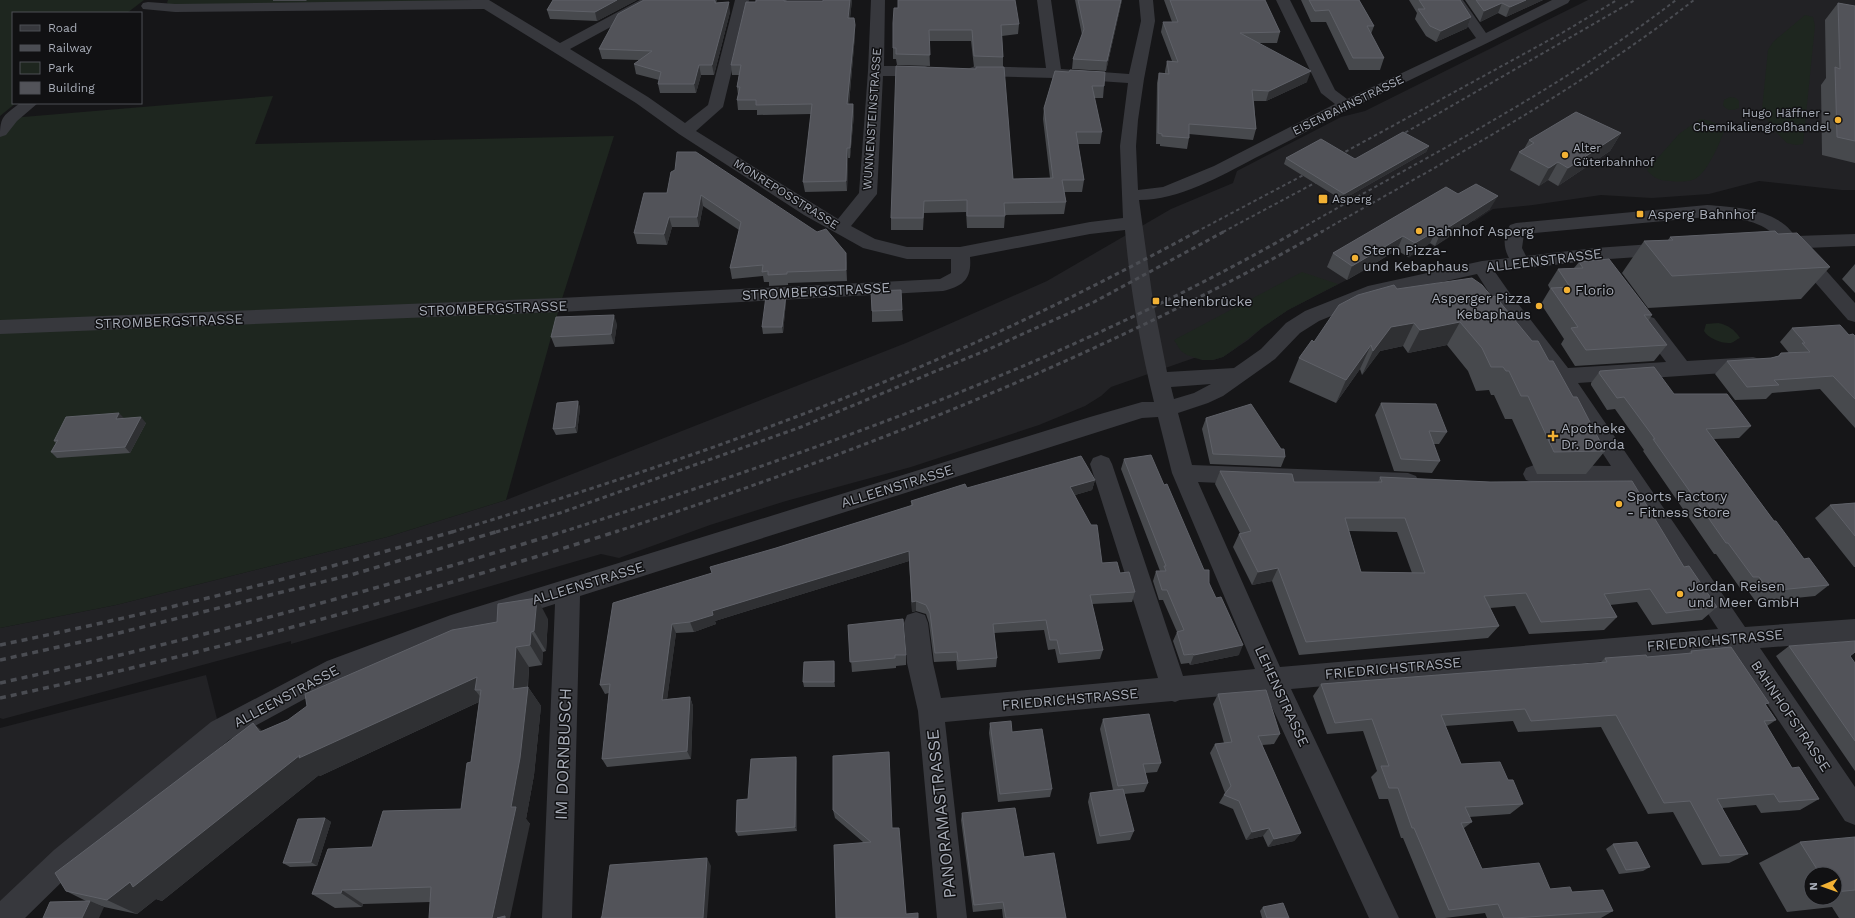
<svg xmlns="http://www.w3.org/2000/svg" width="1855" height="918" viewBox="0 0 1855 918" font-family="'Work Sans',sans-serif">
<style>
.built{fill:#222225}
.green{fill:#1e261f}
.lines{fill:none;stroke-linecap:round;stroke-linejoin:round}
.minor{fill:#37383d;fill-rule:evenodd}
.rail-far2{stroke:#4a4c52;stroke-width:2;stroke-dasharray:3.5 3;stroke-linecap:butt}
.rail-far1{stroke:#4a4c52;stroke-width:3;stroke-dasharray:4.5 3.5;stroke-linecap:butt}
.rail{stroke:#4a4c52;stroke-width:3.5;stroke-dasharray:6 5;stroke-linecap:butt}
.wall{fill:#47494d;fill-rule:evenodd}
.shaded-wall{fill:#2f3033}
.building{fill:#525359;stroke:#5f6168;fill-rule:evenodd}
.poi-dot{fill:#f2b134;stroke:#111113;stroke-width:1.5}
.labels{text-anchor:middle;dominant-baseline:central;stroke-width:3;stroke-linejoin:round;paint-order:stroke}
.far-street-label{font-size:12px;fill:#a8adb8;stroke:#111113}
.far-poi-label{font-size:12px;fill:#a8adb8;stroke:#111113;text-anchor:start}
.poi-label{font-size:14px;fill:#a8adb8;stroke:#111113;text-anchor:start}
.street-label{font-size:14px;fill:#a8adb8;stroke:#111113}
.near-street-label{font-size:17px;fill:#a8adb8;stroke:#111113}
</style>
<rect width="100%" height="100%" fill="#161618"/>
<!-- built -->
<path class="built" d="M1588,0H1855V190H1842L1759,181L1709,194L1652,198L1601,195L1533,205L1493,209L1475,221L1466,222L1446,235L1450,237L1434,247L1430,244L1409,258L1393,248L1360,268L1364,271L1288,310L1263,327L1248,340L1223,357L1213,360L1194,358L1111,387L1101,396L1085,406L1039,425L911,467L786,501L710,525L619,558L601,554L291,644V641L3,719L0,718V628L116,605L387,537L506,500L906,343L1047,281L1171,209L1233,183L1237,171L1341,117L1365,111Z
M206,675L220,731L0,918V728Z"/>
<!-- green -->
<path class="green" d="M0,0H144L127,13H13V103H16L0,116Z
M168,0H467L471,3L172,6L167,3Z
M1805,15L1813,17L1815,26L1803,144L1796,145L1787,143L1771,127L1762,109L1768,50L1773,42Z
M273,96L255,144L614,136L560,305L506,500L387,537L116,605L0,628V132L11,118Z
M1730,97L1736,98L1739,101V108C1732,111 1727,111 1723,105L1724,100Z
M1700,119C1711,120 1718,123 1724,131C1720,143 1707,173 1695,179C1688,182 1678,182 1671,181C1660,181 1653,178 1647,170L1679,134Z
M1302,272L1338,284L1288,310L1263,327L1233,350L1223,357L1213,360H1202L1187,355L1181,351L1174,340Z
M1718,323C1728,325 1734,329 1740,338C1737,339 1734,342 1731,343C1722,344 1708,338 1704,331L1706,324Z"/>
<g class="lines">
<!-- minor -->
<path class="minor" d="M472,0H489L560,43L640,0H657L655,3L570,49L648,97L685,123L708,105L735,0H749L723,107L696,131L838,219L859,193L868,71L871,0H885L884,66H925L930,68L933,71L930,74L925,76H883L877,194L851,226L875,239L907,247H960L1090,222L1123,218L1120,146L1128,83L1054,78L975,76L970,74L967,71L970,68L975,66L1046,68L1037,0H1051L1061,69L1129,74L1141,21L1139,0H1153L1155,21L1144,79L1138,120L1136,146L1138,190L1163,187L1214,166L1335,104L1321,93L1276,0H1290L1335,90L1347,99L1476,38L1449,0H1463L1486,33L1552,0H1570L1568,3C1497,39 1424,73 1352,108C1320,124 1288,142 1255,158C1221,176 1179,200 1139,200L1153,301L1167,372L1234,368L1261,349L1286,323L1305,311L1368,286L1482,261L1509,258C1503,247 1503,235 1510,225L1516,223L1707,205C1732,207 1764,208 1785,225C1789,228 1792,233 1796,236L1855,234V246L1806,248L1855,303V322L1848,320L1786,249L1771,247L1768,243L1771,239L1776,237C1760,218 1730,218 1707,217L1524,234L1522,248L1526,256L1595,248L1667,243L1673,245L1676,249L1673,253L1667,255L1595,260L1495,272L1509,292L1568,368L1666,362L1637,323L1640,318L1647,316L1654,318L1687,361L1753,357L1760,359L1763,364L1760,369L1753,371L1578,383L1745,627L1855,619V641L1760,648L1855,787V825L1845,821L1732,650L1291,689L1399,918H1369L1265,692L1180,700L1175,702L1172,701L945,722L967,918H937L918,711L907,663L904,623L907,615L916,612L925,615L928,623L933,663L941,698L1158,678L1090,464L1093,458L1101,455L1109,458L1112,464L1183,676L1255,669L1172,473L1158,417L1142,418L580,596L572,918H542L555,604L453,636L345,677L229,740L74,870L25,918H0V901L54,850L211,722L327,661L451,615L1090,417L1142,402H1154C1140,345 1130,288 1125,230L1090,234L970,257C972,279 963,286 943,291L560,312L0,334V320L560,298L940,279L951,273V259H907L863,248L804,215L679,134L636,103L484,9L175,12L143,9L141,6L143,3L148,2L175,4ZM1477,274L1495,302L1548,370L1611,466L1534,465L1526,468L1523,474L1526,480L1534,483L1623,484L1718,629L1280,667L1198,482L1408,491L1416,488L1419,482L1416,476L1408,473L1192,465L1178,413L1208,403L1223,396L1275,359L1300,333L1319,321L1380,296ZM1211,384L1194,393L1174,399L1171,387Z
M20,103H38L17,121L6,135L0,137C0,115 4,116 20,103Z"/>
<!-- rail-far2 -->
<path class="rail-far2" d="M1394,139L1635,0
M1334,158L1562,33L1617,0
M1196,232L1313,170
M1223,232L1324,178
M1295,232C1424,158 1558,91 1676,0
M1321,232C1448,160 1579,90 1694,0"/>
<!-- rail-far1 -->
<path class="rail-far1" d="M452,532C604,486 756,436 903,374C1004,332 1102,283 1198,231
M496,532L560,513L801,427L987,350L1094,302L1225,231
M562,532C814,452 1067,363 1297,231
M615,532C859,453 1099,358 1323,231"/>
<!-- rail -->
<path class="rail" d="M0,645C153,613 305,576 455,531
M0,660L99,638L354,574L499,531
M0,683C192,640 378,590 565,531
M0,698C209,653 415,596 618,531"/>
</g>
<!-- wall -->
<path class="wall" d="M273,0H307L306,1H273Z
M637,0L597,21L550,19L547,10Z
M717,0L716,3L730,12L714,75H701L696,93H660L658,84L659,80L636,74L634,64L639,60L602,59L599,49Z
M756,0H787L786,1H823V0H852L850,18L855,35L849,104H853L854,114L850,158H848L847,191L805,192L803,182L811,114L757,115V110H738L737,100L738,95L737,87L739,75H732L731,65Z
M1075,0H1122L1106,71L1072,69L1073,59L1082,35Z
M1164,0H1265L1280,32L1277,43H1259L1307,82L1266,101H1254L1256,129L1253,140L1189,134V138L1187,149L1160,146V144H1156L1157,83L1159,73L1165,74V71L1167,61H1172L1161,32L1163,22H1172Z
M1301,0H1359L1374,26L1371,34L1384,58L1380,70H1349L1326,22H1311Z
M1409,0H1460L1471,17L1467,28L1436,42L1426,36L1415,19L1417,13Z
M1465,0H1543L1506,17L1498,13L1480,22Z
M1838,3L1855,6V163L1822,155L1821,85L1826,78L1825,20Z
M898,8L1019,24L1018,34L1002,36L1003,57V67L1013,179L1050,178L1043,119L1044,108L1055,71L1104,86L1103,98H1094L1102,132L1100,144H1078L1084,180L1082,192H1064L1066,202L1064,214L1005,215L1004,228H967L966,212L924,213L923,230H891V218L975,69L976,67H974L971,41H929L930,66L897,65L896,59H893V48Z
M1621,133L1610,151L1558,186L1548,180L1539,186L1510,170L1519,152L1524,149L1529,140Z
M1429,146L1426,152L1342,200L1284,164L1286,158L1355,159Z
M671,172L847,263V281L788,283V285L769,286V282H764L763,276L732,279L730,268L739,230L703,206L699,227H672L667,245L637,244L634,233L667,193Z
M1458,194L1490,209L1435,246L1430,243L1408,257L1397,250L1347,280L1327,267L1333,253Z
M1778,234L1830,267L1801,299L1648,308L1622,273L1644,241L1668,240L1670,237Z
M1579,262L1652,315L1648,321L1667,345L1654,361L1575,366L1561,344L1564,339L1541,304L1550,289L1548,285L1558,269L1574,268Z
M1855,264V293L1842,279Z
M1397,289L1492,297L1549,361L1573,397L1605,451L1586,474H1537L1512,419H1505L1494,395H1491L1489,390L1476,391L1468,371L1447,345L1408,353L1403,346L1380,351L1362,375L1360,369L1336,403L1289,382L1299,358L1314,342Z
M786,301L783,333L763,334L762,327Z
M902,310L903,321L872,322V311Z
M617,324L614,344L555,347L551,337Z
M1792,328L1849,335L1855,336V428L1820,389L1772,393L1766,399L1735,400L1715,374L1727,361L1771,358L1778,356L1781,353H1789L1780,342Z
M1600,371L1674,394L1751,426L1739,438L1714,439L1774,521L1804,559L1829,585L1815,596L1756,602L1746,588H1740L1716,554H1714L1643,451L1644,450L1615,409L1607,410L1591,385V383Z
M578,401L580,408L577,433L556,435L553,429Z
M1381,403L1447,432L1439,444H1433L1440,461L1432,473L1394,471L1375,415Z
M124,418L146,423L130,453L57,458L51,452L56,443L54,441Z
M1206,418L1285,457L1281,467L1210,464L1202,429Z
M1124,459L1209,583L1239,655L1190,665L1189,663L1181,664L1173,641L1177,632L1163,600H1159L1153,581L1156,571H1160L1121,469Z
M1220,471L1294,482H1378L1380,477L1684,567L1717,607L1702,620L1652,625L1637,602L1610,605L1617,617L1604,630L1529,634L1515,606L1490,608L1499,626L1488,638L1299,655L1272,581L1252,585L1233,547L1239,534L1240,533L1215,484ZM1349,531L1397,532L1412,573L1361,572Z
M1095,480L1092,490L1075,495L1102,563L1120,573L1135,592L1132,602L1092,604L1103,650L1100,659L1058,663L1055,649L1048,650L1044,630L994,633L997,658L996,667L957,670L956,661L934,662L929,623L926,614L916,611L912,612L909,561L715,621L716,624L694,632L676,633L667,699L690,697L693,706L691,759L607,767L602,759L609,693L605,694L600,685L712,573L776,548L911,506V501L967,488Z
M1855,503V567H1854L1815,518L1830,505Z
M548,619L546,651L543,652L542,665L529,667L528,687L541,706L534,775L526,819L530,824L430,902L363,904L362,907L335,908L312,894L372,847L461,809L471,762L479,702L320,776L319,775L162,901L156,899L137,914L104,907L86,901L66,891L262,731L288,720L497,622Z
M848,625L906,655V665L896,666V668L852,672Z
M1789,646L1850,656L1855,663V771L1776,656Z
M1691,651L1766,705L1776,720L1767,726L1792,768L1819,799L1800,810L1761,813L1756,805L1722,808L1748,854L1729,863L1702,865L1673,812L1648,814L1601,727L1518,732L1513,721L1445,726L1461,764L1508,780L1523,804L1510,814L1469,817L1472,822L1464,828L1482,869L1550,889L1572,892L1613,911L1601,918H1487L1485,913L1445,918H1436L1403,838H1401L1388,799H1379L1371,777L1377,771L1363,731L1327,734L1313,696L1321,684L1600,663L1605,658L1647,657L1688,654Z
M834,661L835,666V687H804L803,682Z
M1218,694L1280,734L1274,744L1262,745L1301,833L1294,841L1268,847L1263,836L1246,840L1233,809L1219,803L1225,793L1210,753L1215,744L1224,743L1213,704Z
M1103,719L1161,763L1157,772L1145,773L1148,783L1144,792L1124,794L1134,831L1130,840L1097,844L1088,802L1090,793L1113,790L1100,729Z
M990,723L1012,732L1052,789L1050,797L998,802L989,733Z
M797,761V831L738,836L736,832L748,799Z
M833,810L892,828L906,914L836,918L863,842L835,818Z
M962,813L1024,857L1066,918H1003L1002,909L973,912L961,820Z
M325,818L331,822L317,866L290,867L283,863Z
M1800,842L1855,890V918H1839L1832,907L1787,912L1759,863ZM1811,874H1835V898H1811Z
M1613,844L1650,867L1643,871L1619,874L1606,849Z
M1263,907L1289,918H1262L1260,911Z"/>
<!-- shaded-wall -->
<path class="shaded-wall" d="M617,0H637L597,21L595,12Z
M850,0H852L849,27L848,18Z
M1121,0H1122L1106,71L1107,61Z
M1526,0H1543L1506,17L1510,7Z
M729,2L730,12L714,75L712,65Z
M1502,3L1498,13L1480,22L1484,11Z
M1471,17L1467,28L1436,42L1441,31Z
M855,25V35L848,114L847,104Z
M699,65L701,75L696,93L694,84Z
M1311,71L1307,82L1266,101L1269,91Z
M853,104L854,114L850,158V148Z
M1621,133L1610,151L1558,186L1568,168Z
M1429,146L1426,152L1342,200L1344,194Z
M847,148L848,158L847,191L846,181Z
M1558,162L1548,180L1539,186L1549,168Z
M701,195L703,206L699,227L697,217Z
M1498,196L1490,209L1435,246L1441,232Z
M669,217L672,227L667,245L664,234Z
M1437,230L1430,243L1408,257L1415,243Z
M1403,236L1397,250L1347,280L1352,266Z
M846,253L847,263V281L846,270Z
M786,295V301L783,333L782,327Z
M614,315L617,324L614,344L611,334Z
M1460,322L1447,345L1408,353L1420,330Z
M1414,323L1403,346L1380,351L1362,375L1373,351L1391,327Z
M1371,345L1360,369L1336,403L1346,380Z
M578,401L580,408L577,433L575,427Z
M119,413L125,419H116Z
M141,417L146,423L130,453L125,447Z
M1095,480L1092,490L1068,497L1070,487Z
M909,551V561L715,621L716,624L694,632L690,622L712,611Z
M1278,568L1272,581L1252,585L1258,572Z
M537,598L548,619L546,651L534,631Z
M916,601V611L912,612V602Z
M672,624L676,633L666,708L662,700Z
M531,632L543,652L542,665L530,645Z
M1243,645L1239,655L1190,665L1194,655Z
M516,647L529,667L527,693L528,687L541,706L534,775L526,819L530,824L510,918H492L511,807L513,689Z
M834,661L835,666V687L834,682Z
M477,677L481,690H475L483,700L320,776L319,775L162,901L156,899L137,914L107,900L300,755Z
M690,697L693,706L691,759L687,751Z
M253,723L275,742L260,732Z
M796,757L797,761V831L795,827Z
M325,818L331,822L317,866L311,862Z
M1269,828L1263,836L1246,840L1252,832Z
M1301,833L1294,841L1268,847L1274,839Z
M707,858L711,866L707,918H703Z
M342,890L363,904L362,907L341,893Z
M90,901L104,907L99,918H82Z"/>
<!-- building -->
<path class="building" d="M553,0H617L595,12L547,10Z
M644,0H715V3L729,2L712,65H699L694,84H658L661,72L634,64L652,51L599,49L618,14Z
M756,0H784V1H823V0H850L848,18H854L855,25L847,104H853L850,148H847L846,181L803,182L812,104L756,105V100H737L740,87H737L741,65H731L746,2H756Z
M898,0H1015L1019,24L1001,25L1003,57L974,56L972,30H929L930,55L896,54V48H893V23L894,8H898Z
M1078,0H1121L1107,61L1073,59L1084,29Z
M1170,0H1265L1280,32L1240,33L1311,71L1269,91L1252,90L1256,129L1189,124V138L1162,136V134L1158,133L1159,73L1169,74L1167,61L1178,62L1163,22H1178Z
M1309,0H1359L1374,26H1367L1384,58H1353L1329,10L1315,11Z
M1419,0H1460L1471,17L1441,31L1430,26L1418,9H1425Z
M1476,0H1526L1510,7L1502,3L1484,11Z
M1838,3L1855,6V141L1837,137L1835,67L1840,69Z
M896,66L976,69V67H1004L1013,179L1053,178L1044,108L1055,71L1069,72L1070,70L1105,72L1104,86H1092L1102,132H1076L1084,180H1062L1066,202L1004,203L1005,216H967V200L924,201L923,218H891Z
M1576,112L1621,133L1568,168L1558,162L1549,168L1519,152L1534,143L1529,140Z
M1403,132L1429,146L1344,194L1286,158L1321,139L1355,159Z
M677,152H696L817,232L826,229L846,253V270L787,272V274L768,275V271L762,272L763,265L730,268L741,222L701,195L697,217H669L664,234L634,233L644,193H667L671,172L675,170Z
M1476,184L1498,196L1441,232L1437,230L1415,243L1403,236L1352,266L1333,253L1446,187L1458,194Z
M1775,231L1778,234L1797,233L1830,267L1672,276L1644,241L1673,240L1670,237Z
M1609,259L1652,315H1644L1667,345L1586,350L1571,328L1578,327L1551,288L1570,287L1558,269L1583,268L1579,262Z
M1472,278L1482,285L1492,297L1495,296L1532,341H1538L1549,361H1553L1573,397H1577L1605,451L1554,452L1528,396H1521L1509,371H1506L1503,367H1491L1482,348L1460,322L1420,330L1414,323L1391,327L1373,351L1371,345L1346,380L1299,358L1312,340L1314,342L1339,305L1358,295L1394,285L1397,289Z
M901,290L902,310L872,311L871,291Z
M786,295L782,327H762L766,296Z
M614,315L611,334L551,337L556,317Z
M1840,325L1849,335L1853,334L1855,336V399L1833,376L1774,380L1779,385L1747,387L1727,361L1771,358L1779,356L1781,353L1810,352L1802,343H1805L1792,328Z
M1654,367L1674,394H1727L1751,426L1706,429L1774,521H1776L1804,559L1809,558L1829,585L1769,591L1759,577H1753L1728,543H1726L1653,439H1655L1624,397L1617,398L1599,373L1600,371Z
M578,401L575,427L553,429L557,403Z
M1381,403L1436,404L1447,432L1429,431L1440,461L1401,459Z
M1251,404L1281,449H1284L1285,457L1213,454L1206,418Z
M119,413L116,419L141,417L125,447L51,452L58,440L54,441L66,417Z
M1151,455L1164,485L1167,484L1204,570H1209V583L1216,598L1221,597L1243,645L1194,655L1193,654L1184,655L1177,632L1184,630L1167,590H1162L1156,571H1166L1164,566H1166L1124,459Z
M1081,456L1095,480L1070,487L1091,525H1097L1102,563L1117,562L1120,573L1129,572L1135,592L1090,595L1103,650L1060,654L1057,640H1050L1046,620L993,624L997,658L958,661L957,652L935,653L930,613L926,605L916,601L912,602L909,551L712,611L713,615L690,622L672,624L662,700L690,697L687,751L602,759L610,684L600,685L613,603L712,573L710,567L776,548L913,505L911,501L965,484L967,488Z
M1220,471L1292,474L1294,482H1382L1380,477L1490,482L1632,481L1684,567L1689,566L1717,607L1666,613L1650,589L1604,594L1617,617L1541,622L1526,593L1484,596L1499,626L1306,642L1278,568L1258,572L1239,534L1251,531ZM1345,518H1405L1425,573L1361,572Z
M1855,503V536L1830,505Z
M537,598L534,631L531,632L530,645L516,647L513,689L528,687L520,758L511,807H516L492,918H429L431,887L342,890L341,893L312,894L328,849L372,847L383,811L461,809L467,763L471,762L481,690H475L477,677L299,758L300,755L133,887L130,882L107,900L66,891L55,873L253,723L260,732L288,720L307,706L305,694L452,630L497,622L498,604Z
M903,619L906,655H895V658L850,662L848,625Z
M1855,641V652L1850,656L1855,663V741L1789,646Z
M1731,647L1769,703L1765,704L1776,720L1764,721L1792,768L1799,767L1819,799L1779,802L1774,794L1717,799L1748,854L1720,856L1690,801L1664,803L1616,715L1531,721L1525,709L1441,715L1461,764L1500,762L1508,780H1513L1523,804L1465,807L1472,822L1461,823L1482,869L1539,863L1550,889L1570,887L1572,892L1603,890L1613,911L1515,918H1504L1498,904L1449,910L1414,828H1412L1398,788H1389L1381,766H1389L1372,719L1335,723L1321,684L1607,662L1605,658L1646,655L1647,657L1692,653L1691,651Z
M834,661V682H803L804,662Z
M1266,690L1280,734L1258,736L1301,833L1274,839L1269,828L1252,832L1239,801L1224,795L1231,786L1215,744L1232,742L1218,694Z
M1149,714L1161,763L1143,764L1148,783L1118,786L1103,719Z
M1011,721L1012,732L1042,729L1052,789L1000,794L990,723Z
M889,752L892,828H899L906,914L918,913V918H836L834,845L871,842L833,810V756Z
M796,757L795,827L736,832L737,800L748,799L751,759Z
M1123,789L1134,831L1100,836L1090,793Z
M1015,808L1024,857L1054,853L1066,918H1006L1003,902L974,905L962,813Z
M325,818L311,862L283,863L298,819Z
M1855,837V890L1835,892V874H1820L1800,842Z
M1637,842L1650,867L1626,870L1613,844Z
M707,858L703,918H601L602,916L610,865Z
M90,901L82,918H43L50,902Z
M1283,903L1289,918H1267L1263,907Z
M505,916V918H497Z"/>
<!-- markers -->
<g class="poi-dot">
<circle cx="1838" cy="120" r="4"/>
<circle cx="1565" cy="155" r="4"/>
<rect x="1318" y="194" width="10" height="10" rx="2"/>
<rect x="1636" y="210" width="8" height="8" rx="2"/>
<circle cx="1419" cy="231" r="4"/>
<circle cx="1355" cy="258" r="4"/>
<circle cx="1567" cy="290" r="4"/>
<rect x="1152" y="297" width="8" height="8" rx="2"/>
<circle cx="1539" cy="306" r="4"/>
<path d="M1551 430h4v4h4v4h-4v4h-4v-4h-4v-4h4z"/>
<circle cx="1619" cy="504" r="4"/>
<circle cx="1680" cy="594" r="4"/>
</g>
<g class="labels">
<!-- far-street labels -->
<g class="far-street-label">
<text transform="translate(1348 105) rotate(-26)">EISENBAHNSTRASSE</text>
<text transform="translate(872 119) rotate(-86)">WUNNENSTEINSTRASSE</text>
<text transform="translate(786 194) rotate(32)">MONREPOSSTRASSE</text>
</g>
<!-- far-poi labels -->
<g class="far-poi-label">
<text x="1830" y="113" text-anchor="end">Hugo Häffner -<tspan x="1830" dy="14">Chemikaliengroßhandel</tspan></text>
<text x="1573" y="148">Alter<tspan x="1573" dy="14">Güterbahnhof</tspan></text>
<text x="1332" y="199">Asperg</text>
</g>
<!-- poi labels -->
<g class="poi-label">
<text x="1648" y="214">Asperg Bahnhof</text>
<text x="1427" y="231">Bahnhof Asperg</text>
<text x="1363" y="250">Stern Pizza-<tspan x="1363" dy="16">und Kebaphaus</tspan></text>
<text x="1575" y="290">Florio</text>
<text x="1531" y="298" text-anchor="end">Asperger Pizza<tspan x="1531" dy="16">Kebaphaus</tspan></text>
<text x="1164" y="301">Lehenbrücke</text>
<text x="1561" y="428">Apotheke<tspan x="1561" dy="16">Dr. Dorda</tspan></text>
<text x="1627" y="496">Sports Factory<tspan x="1627" dy="16">- Fitness Store</tspan></text>
<text x="1688" y="586">Jordan Reisen<tspan x="1688" dy="16">und Meer GmbH</tspan></text>
</g>
<!-- street labels -->
<g class="street-label">
<text transform="translate(1544 260) rotate(-7)">ALLEENSTRASSE</text>
<text transform="translate(816 291) rotate(-3)">STROMBERGSTRASSE</text>
<text transform="translate(493 308) rotate(-2)">STROMBERGSTRASSE</text>
<text transform="translate(169 321) rotate(-2)">STROMBERGSTRASSE</text>
<text transform="translate(897 486) rotate(-17)">ALLEENSTRASSE</text>
<text transform="translate(588 583) rotate(-17)">ALLEENSTRASSE</text>
<text transform="translate(1715 640) rotate(-5)">FRIEDRICHSTRASSE</text>
<text transform="translate(1393 668) rotate(-5)">FRIEDRICHSTRASSE</text>
<text transform="translate(286 696) rotate(-28)">ALLEENSTRASSE</text>
<text transform="translate(1282 696) rotate(65)">LEHENSTRASSE</text>
<text transform="translate(1070 699) rotate(-5)">FRIEDRICHSTRASSE</text>
<text transform="translate(1791 716) rotate(56)">BAHNHOFSTRASSE</text>
</g>
<!-- near-street labels -->
<g class="near-street-label">
<text transform="translate(563 754) rotate(-88)">IM DORNBUSCH</text>
<text transform="translate(941 814) rotate(-96)">PANORAMASTRASSE</text>
</g>
</g>
<!-- legend -->
<rect x="12" y="12" width="130" height="92" fill="#111113" stroke="#4d4f55"/>
<rect x="20" y="25" width="20" height="6" fill="#37383d" stroke="#4d4f55"/>
<text x="48" y="32" font-size="12" fill="#a8adb8">Road</text>
<rect x="20" y="45" width="20" height="6" fill="#4a4c52" stroke="#4d4f55"/>
<text x="48" y="52" font-size="12" fill="#a8adb8">Railway</text>
<rect x="20" y="62" width="20" height="12" fill="#1e261f" stroke="#4d4f55"/>
<text x="48" y="72" font-size="12" fill="#a8adb8">Park</text>
<rect x="20" y="82" width="20" height="12" fill="#525359" stroke="#4d4f55"/>
<text x="48" y="92" font-size="12" fill="#a8adb8">Building</text>
<!-- north arrow -->
<g transform="translate(1823 886) rotate(268)"><circle r="19" fill="#111113" stroke="#4d4f55"/>
<path d="M0-3L7 15L0 10L-7 15Z" fill="#f2b134"/>
<text y="-6" font-size="11" font-weight="bold" text-anchor="middle" fill="#a8adb8">N</text>
</g>
</svg>
